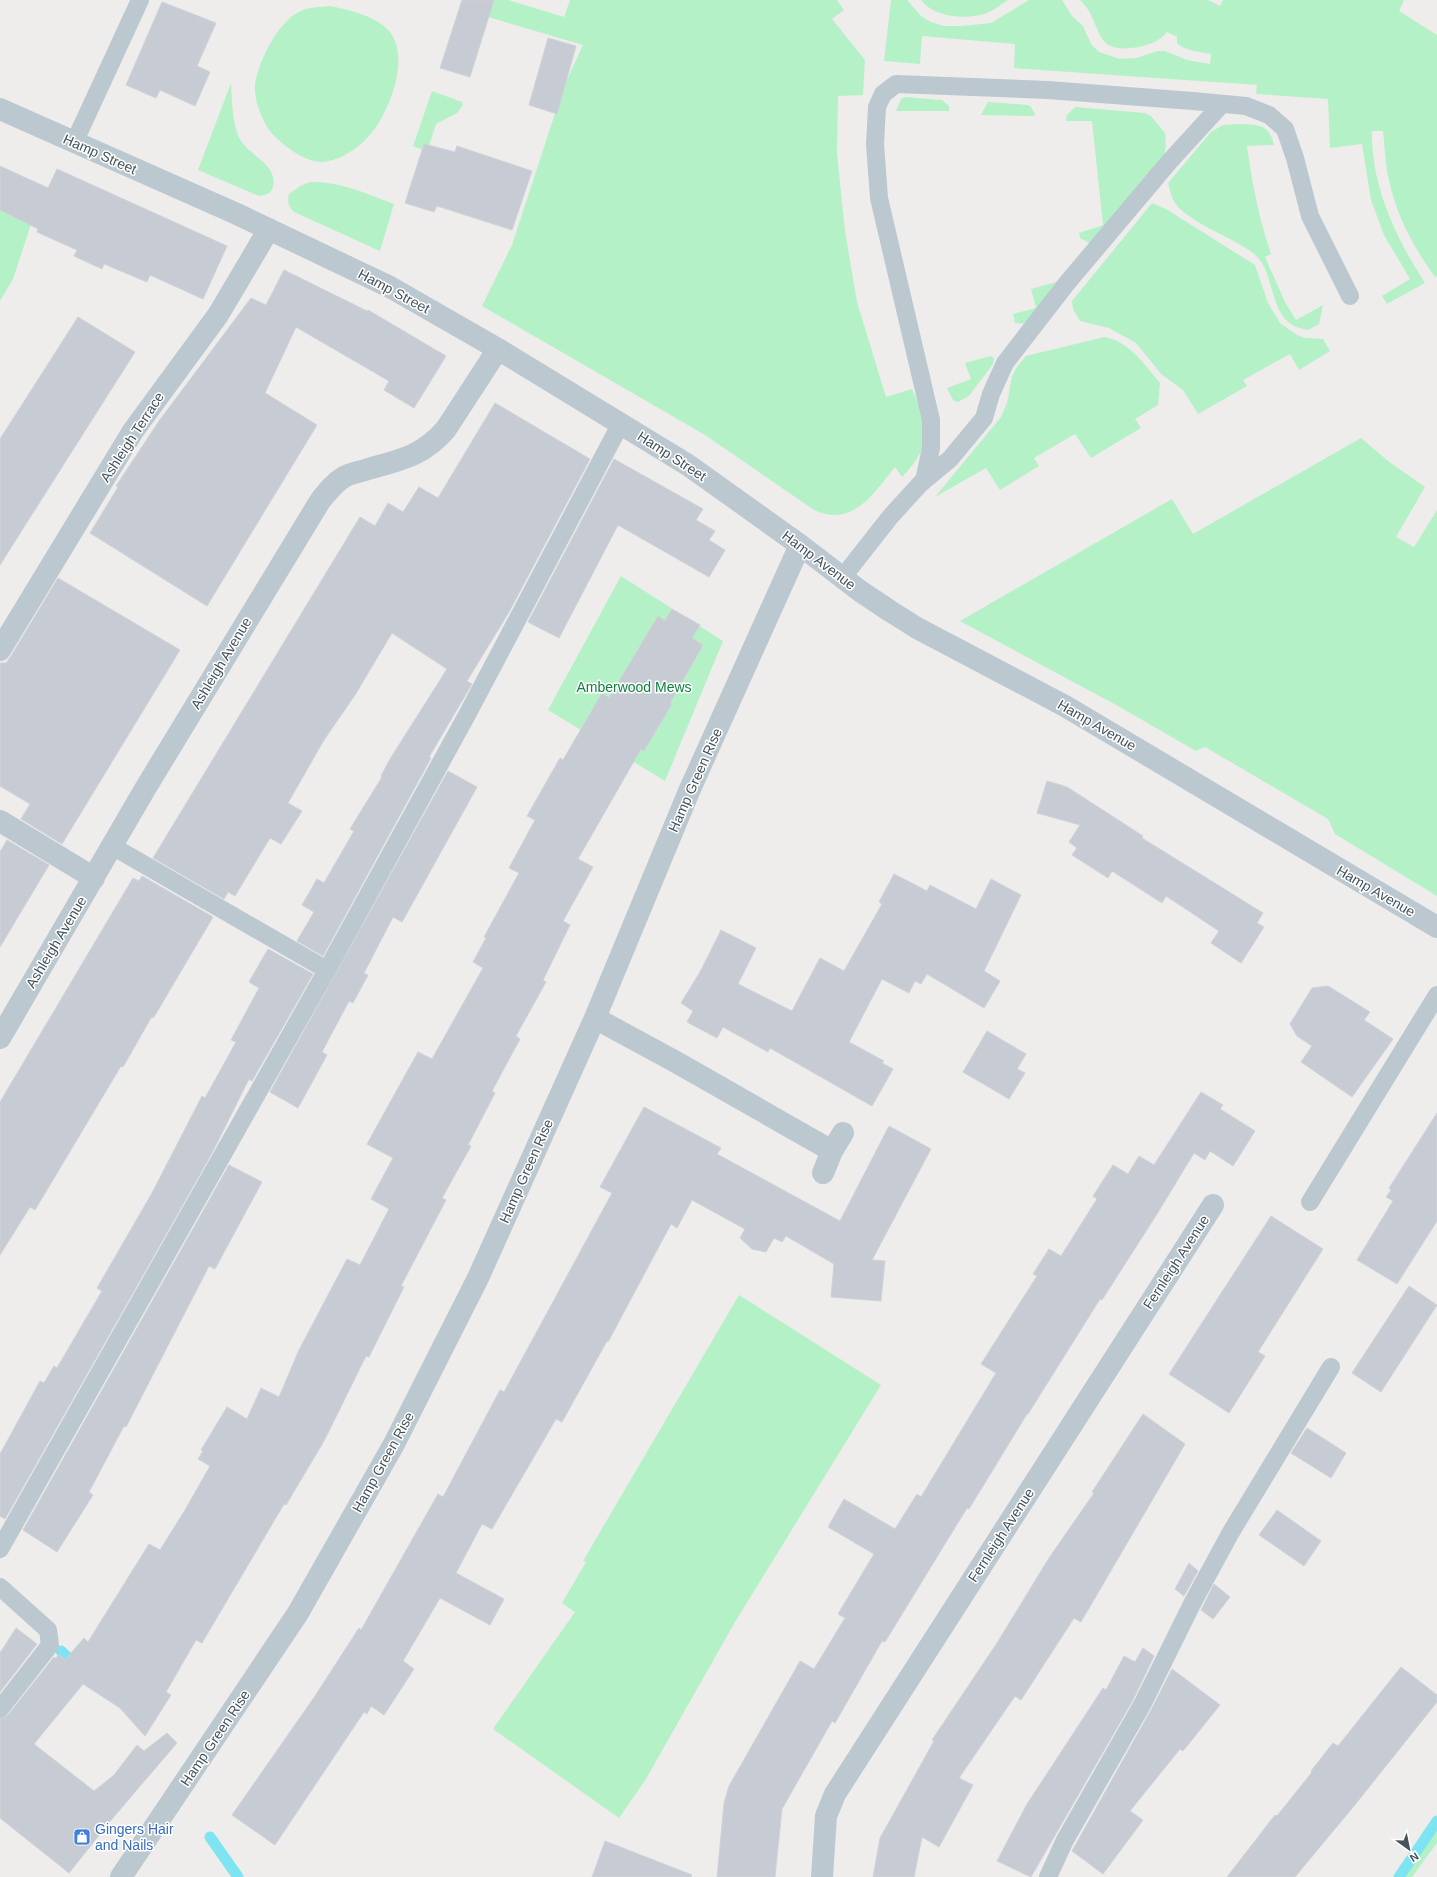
<svg xmlns="http://www.w3.org/2000/svg" width="1437" height="1877" viewBox="0 0 1437 1877" font-family="Arial,sans-serif">
<style>
.green{fill:#b5f1c7}
.lines{fill:none;stroke-linecap:round;stroke-linejoin:round}
.stream{stroke:#7fe4f2;stroke-width:11}
.building{fill:#c7cbd3;stroke:#cfd3d8}
.service{stroke:#bbc8d0;stroke-width:18}
.minor{stroke:#bbc8d0;stroke-width:22}
.labels{text-anchor:middle;dominant-baseline:central;stroke-width:3;stroke-linejoin:round;paint-order:stroke}
.street-label{font-size:14px;fill:#43525b;stroke:#fff}
.park-label{font-size:14px;fill:#0f803e;stroke:#fff}
.shop-label{font-size:14px;fill:#366cbe;stroke:#fff;text-anchor:start}
</style>
<rect width="100%" height="100%" fill="#efecec"/>
<!-- green -->
<path class="green" d="M468,0H508L564,17L570,0H837L844,10L832,19L865,60L863,95L838,96L837,154L845,231L857,302L886,397L912,389C929,427 933,445 902,477L895,467C874,493 853,528 814,510L705,435L482,306L512,245L564,86L583,45L481,15Z
M891,0H907L921,16L931,22L944,26H962L991,23L1029,0H1062L1072,16L1083,26L1091,44L1099,52L1120,59L1136,58L1158,51H1165L1187,60L1210,64L1211,54L1193,51L1182,47L1177,43V37L1167,32C1160,41 1149,45 1138,47C1090,56 1104,22 1080,0H1208L1220,6L1223,0H1404L1399,11L1437,35V276L1435,277C1414,248 1396,215 1389,180C1385,164 1385,147 1383,131H1372C1371,186 1396,238 1425,283L1387,304L1382,296L1410,279L1384,235L1371,200L1362,144L1330,148L1328,99L1256,94L1257,85L1014,68L1015,44L922,36L920,64L884,61Z
M921,0H1008C1001,4 995,10 987,13C967,20 934,18 921,0Z
M330,6C349,10 377,16 390,32C410,58 390,109 373,131C362,146 341,161 322,162C311,162 300,156 291,150C280,142 268,132 263,119C258,109 254,96 255,84C259,60 279,19 303,10C311,7 321,7 330,6Z
M231,83C232,100 232,119 238,135C245,155 279,163 273,187C271,194 265,195 259,196L198,170Z
M432,91L462,102L463,105L457,113L436,124L429,146L423,150L413,146Z
M905,97L942,100L949,106V111H896L901,99Z
M988,102L1028,105L1031,107L1035,114L1034,116L981,115Z
M1075,107L1145,113L1151,116L1165,133L1166,146L1163,160L1095,241L1089,243L1080,238L1079,233L1103,225L1092,121H1066L1067,115Z
M1240,124C1260,125 1269,124 1274,145L1247,146C1252,183 1259,218 1271,254L1265,257L1285,302L1296,320L1323,305L1319,324L1308,330C1268,325 1277,280 1259,259C1254,252 1244,247 1237,243C1220,233 1186,219 1175,203C1171,197 1170,190 1168,183L1211,132L1223,125Z
M310,182C340,181 367,194 394,204L380,251L294,212C288,206 287,202 289,194L300,186Z
M1152,203L1166,209L1255,265L1268,303L1280,323L1297,335L1305,338L1323,339L1330,351L1299,370L1290,354L1243,380L1247,386L1198,414L1183,390L1161,374L1136,343L1109,328L1080,321L1073,309L1072,301Z
M0,210L31,224L13,279L0,301Z
M1056,282L1026,324L1015,323L1013,314L1036,308L1031,289Z
M1104,337C1128,340 1146,366 1160,383L1158,405L1135,419L1141,428L1091,458L1075,434L1034,458L1039,466L1000,490L986,468L935,497L1001,417L1007,403L1012,376L1017,367L1026,356Z
M991,356L994,358L993,364L969,396L958,402L953,400L947,388L971,379L965,363Z
M1361,438L1388,461L1425,487L1396,537L1414,547L1437,510V896L1335,834L1328,819L1205,747L1196,751L1118,706L960,621L1172,499L1193,534Z
M621,576L723,641L665,781L548,710Z
M739,1295L881,1385L735,1622L646,1779L619,1818L493,1729L575,1612L562,1603L586,1562L583,1561Z
M1437,1829V1843L1412,1877H1404Z"/>
<g class="lines">
<!-- stream -->
<path class="stream" d="M61,1651L78,1667
M210,1837L238,1877
M1399,1877L1437,1821"/>
</g>
<!-- building -->
<path class="building" d="M462,0H494L470,77L440,68Z
M162,2L216,23L197,66L210,72L195,106L160,90L156,98L126,85Z
M548,38L576,46L557,114L529,105Z
M424,144L455,152L457,146L532,171L512,230L437,206L434,212L405,203Z
M0,166L48,188L57,169L227,246L203,299L150,275L147,282L104,264L102,269L74,256L77,250L37,232L38,229L0,210Z
M284,270L367,311L368,310L446,356L414,408L384,390L389,381L296,327L265,393L317,425L207,606L90,533L118,487L116,486L159,421L251,298L266,305Z
M78,317L135,352L0,565V439Z
M495,403L590,459L509,612L467,681L472,684L429,757L431,758L323,956L297,941L314,912L302,905L317,879L324,883L354,831L350,829L382,777L381,776L390,759L447,669L392,633L355,695L324,740L288,803L302,811L281,844L270,838L235,896L228,892L224,899L153,858L360,517L375,526L388,503L403,512L419,487L438,498Z
M614,459L703,509L696,520L715,531L709,540L725,550L709,577L618,525L559,638L528,622Z
M58,578L180,650L62,844L21,819L30,804L0,786V663H6L11,656Z
M672,609L700,625L692,638L703,645L670,703L672,704L644,751L641,749L578,859L593,867L563,921L570,925L543,980L546,982L516,1036L520,1039L492,1091L495,1093L468,1145L471,1146L442,1198L446,1200L401,1286L404,1287L369,1357L366,1356L324,1441L286,1505L284,1504L202,1643L196,1640L166,1692L171,1695L145,1736L120,1708L83,1684L34,1744L94,1791L114,1775L137,1745L144,1751L167,1733L177,1743L112,1819L69,1873L0,1818V1719L8,1715L54,1657L55,1659L59,1654L65,1660L84,1638L88,1642L149,1544L160,1550L185,1510L210,1466L198,1459L203,1451L201,1450L227,1407L247,1419L261,1388L279,1397L299,1350L347,1259L360,1265L389,1209L371,1199L393,1158L367,1144L418,1052L432,1059L483,968L473,962L486,938L484,937L519,873L509,868L535,820L527,816L560,758L563,760L602,693L609,698L658,616L665,621Z
M448,771L477,787L402,922L393,917L364,973L368,975L353,1003L349,1001L322,1052L327,1055L298,1108L270,1092Z
M1047,781L1067,787L1143,836L1142,838L1263,913L1257,923L1264,927L1241,963L1211,943L1219,931L1166,896L1162,903L1112,871L1108,878L1072,855L1077,848L1069,842L1080,825L1037,813Z
M7,840L49,865L0,947V852Z
M894,874L927,891L930,885L976,909L991,879L1021,895L984,971L1000,981L984,1008L927,974L921,984L915,981L909,993L882,979L849,1042L884,1061L882,1063L893,1069L872,1106L770,1048L768,1052L723,1027L717,1038L687,1022L693,1011L681,1003L700,972L721,930L756,948L738,984L792,1011L820,958L844,971L882,904L879,902Z
M142,876L213,917L154,1017L151,1018L123,1067L121,1066L35,1210L30,1207L0,1255V1102L133,878L139,881Z
M268,949L313,974L252,1081L249,1079L211,1155L5,1519L0,1516V1454L40,1381L44,1383L54,1366L57,1368L102,1291L97,1288L152,1193L202,1096L205,1098L236,1042L231,1040L259,988L249,982Z
M1328,986L1370,1012L1364,1020L1393,1039L1352,1097L1301,1062L1312,1046L1297,1036L1290,1024L1312,988Z
M987,1031L1026,1054L1017,1069L1025,1073L1009,1099L963,1072Z
M1201,1092L1223,1105L1220,1109L1255,1131L1233,1166L1210,1151L1205,1160L1194,1153L1157,1214L1102,1300L1100,1299L1028,1414H1027L969,1509L967,1508L885,1642L882,1641L835,1723L832,1721L782,1809L775,1877H717L724,1803L729,1786L800,1661L814,1669L845,1618L838,1614L874,1554L828,1527L844,1499L895,1529L917,1494L921,1497L996,1373L981,1364L1037,1276L1033,1274L1049,1249L1061,1256L1097,1199L1093,1196L1113,1165L1128,1174L1139,1156L1154,1165Z
M644,1107L721,1148L717,1154L840,1221L889,1126L931,1149L872,1260L885,1261L881,1301L831,1297L834,1264L786,1236L782,1242L774,1238L766,1252L752,1249L740,1238L745,1229L692,1200L677,1228L671,1224L608,1342L607,1341L562,1422L556,1419L492,1529L482,1524L456,1573L504,1599L490,1625L440,1598L403,1661L414,1669L384,1715L371,1706L367,1714L364,1712L275,1845L232,1815L315,1696L359,1628L361,1630L438,1494L443,1497L500,1390L504,1392L612,1193L600,1187Z
M1437,1113V1221L1397,1284L1357,1260L1393,1201L1386,1197L1391,1190L1389,1188Z
M229,1165L262,1182L215,1269L209,1266L126,1427L124,1426L89,1492L93,1495L57,1552L23,1530Z
M1271,1216L1323,1249L1258,1352L1265,1356L1229,1413L1169,1374Z
M1409,1286L1437,1305L1381,1392L1352,1373Z
M1143,1414L1185,1444L1081,1622L1074,1618L1021,1700L1015,1696L959,1778L973,1785L939,1847L922,1837L914,1877H873L880,1838L934,1741L932,1740L997,1643L1049,1558L1094,1493L1092,1492Z
M1307,1428L1346,1453L1331,1478L1291,1453Z
M1277,1510L1321,1541L1304,1566L1259,1535Z
M1189,1563L1198,1571L1184,1596L1175,1589Z
M1214,1584L1230,1597L1213,1619L1201,1610Z
M16,1628L37,1644L0,1692V1653Z
M1143,1648L1154,1656L1133,1700L1031,1877L997,1861L1027,1804L1103,1688L1106,1690L1124,1656L1135,1662Z
M1401,1667L1437,1695V1702L1354,1806L1295,1877H1227L1275,1815L1277,1816L1312,1772L1311,1771L1333,1743L1338,1746Z
M1172,1669L1220,1705L1183,1751L1180,1749L1130,1811L1143,1820L1103,1874L1072,1851L1151,1710Z
M605,1841L692,1875L691,1877H592Z"/>
<g class="lines">
<!-- service -->
<path class="service" d="M74,143L140,0
M924,481L931,448V420L879,198L875,144L877,107L883,94L896,84L1048,90L1193,101L1246,106L1269,115L1285,129L1295,158L1310,216L1350,296
M843,577L890,517L921,483L950,459L984,418L991,394L1005,363L1067,283L1169,162L1222,104
M112,846L327,970
M1310,1202L1437,995
M0,1549L327,970L468,713L621,423
M0,1587L48,1630L50,1645L0,1709
M1048,1877L1065,1840L1142,1705L1194,1600L1231,1532L1331,1367"/>
<!-- minor -->
<path class="minor" d="M0,109L237,214L390,287L498,349L688,465L800,545L860,591L890,611L917,628L1065,706L1437,927
M0,650L133,431L218,315L269,229
M0,821L94,878
M595,1018L676,1062L832,1151L843,1133
M0,1038L145,789L320,501C327,492 334,483 344,477C351,473 360,472 368,469C400,460 423,456 446,429L498,349
M823,1173L832,1151
M121,1877L298,1613L394,1444L478,1278L595,1018L690,789L800,545
M822,1877L826,1816L835,1794L1213,1205"/>
</g>
<!-- icons -->
<defs>
<g id="shop-square" transform="scale(0.9)"><rect x="-9" y="-9" width="18" height="18" rx="4" fill="#3f7fe0" stroke="#fff"/><path d="M-5-2.5h2.3a2.7 3.5 0 0 1 5.4 0H5L5.5 6h-11ZM-1.5-2.5h3a1.5 2.3 0 0 0-3 0Z" fill="#fff"/></g>
</defs>
<g fill-rule="evenodd">
<use href="#shop-square" x="82" y="1837"/>
</g>
<g class="labels">
<!-- street labels -->
<g class="street-label">
<text transform="translate(100 154) rotate(24)">Hamp Street</text>
<text transform="translate(394 291) rotate(28)">Hamp Street</text>
<text transform="translate(132 437) rotate(-57)">Ashleigh Terrace</text>
<text transform="translate(672 456) rotate(33)">Hamp Street</text>
<text transform="translate(819 560) rotate(37)">Hamp Avenue</text>
<text transform="translate(221 663) rotate(-59)">Ashleigh Avenue</text>
<text transform="translate(1097 725) rotate(30)">Hamp Avenue</text>
<text transform="translate(695 780) rotate(-66)">Hamp Green Rise</text>
<text transform="translate(1376 891) rotate(30)">Hamp Avenue</text>
<text transform="translate(56 942) rotate(-59)">Ashleigh Avenue</text>
<text transform="translate(526 1171) rotate(-66)">Hamp Green Rise</text>
<text transform="translate(1176 1262) rotate(-57)">Fernleigh Avenue</text>
<text transform="translate(383 1462) rotate(-61)">Hamp Green Rise</text>
<text transform="translate(1001 1535) rotate(-57)">Fernleigh Avenue</text>
<text transform="translate(215 1738) rotate(-56)">Hamp Green Rise</text>
</g>
<!-- park labels -->
<g class="park-label">
<text x="634" y="687">Amberwood Mews</text>
</g>
<!-- shop labels -->
<g class="shop-label">
<text x="95" y="1829">Gingers Hair<tspan x="95" dy="16">and Nails</tspan></text>
</g>
</g>
<!-- north arrow -->
<g transform="translate(1409 1849) rotate(147)" stroke="#ffffff" stroke-width="3" paint-order="stroke">
<path d="M0-3L7 15L0 10L-7 15Z" fill="#43525b"/>
<text y="-6" font-size="11" font-weight="bold" text-anchor="middle" fill="#43525b">N</text>
</g>
</svg>
